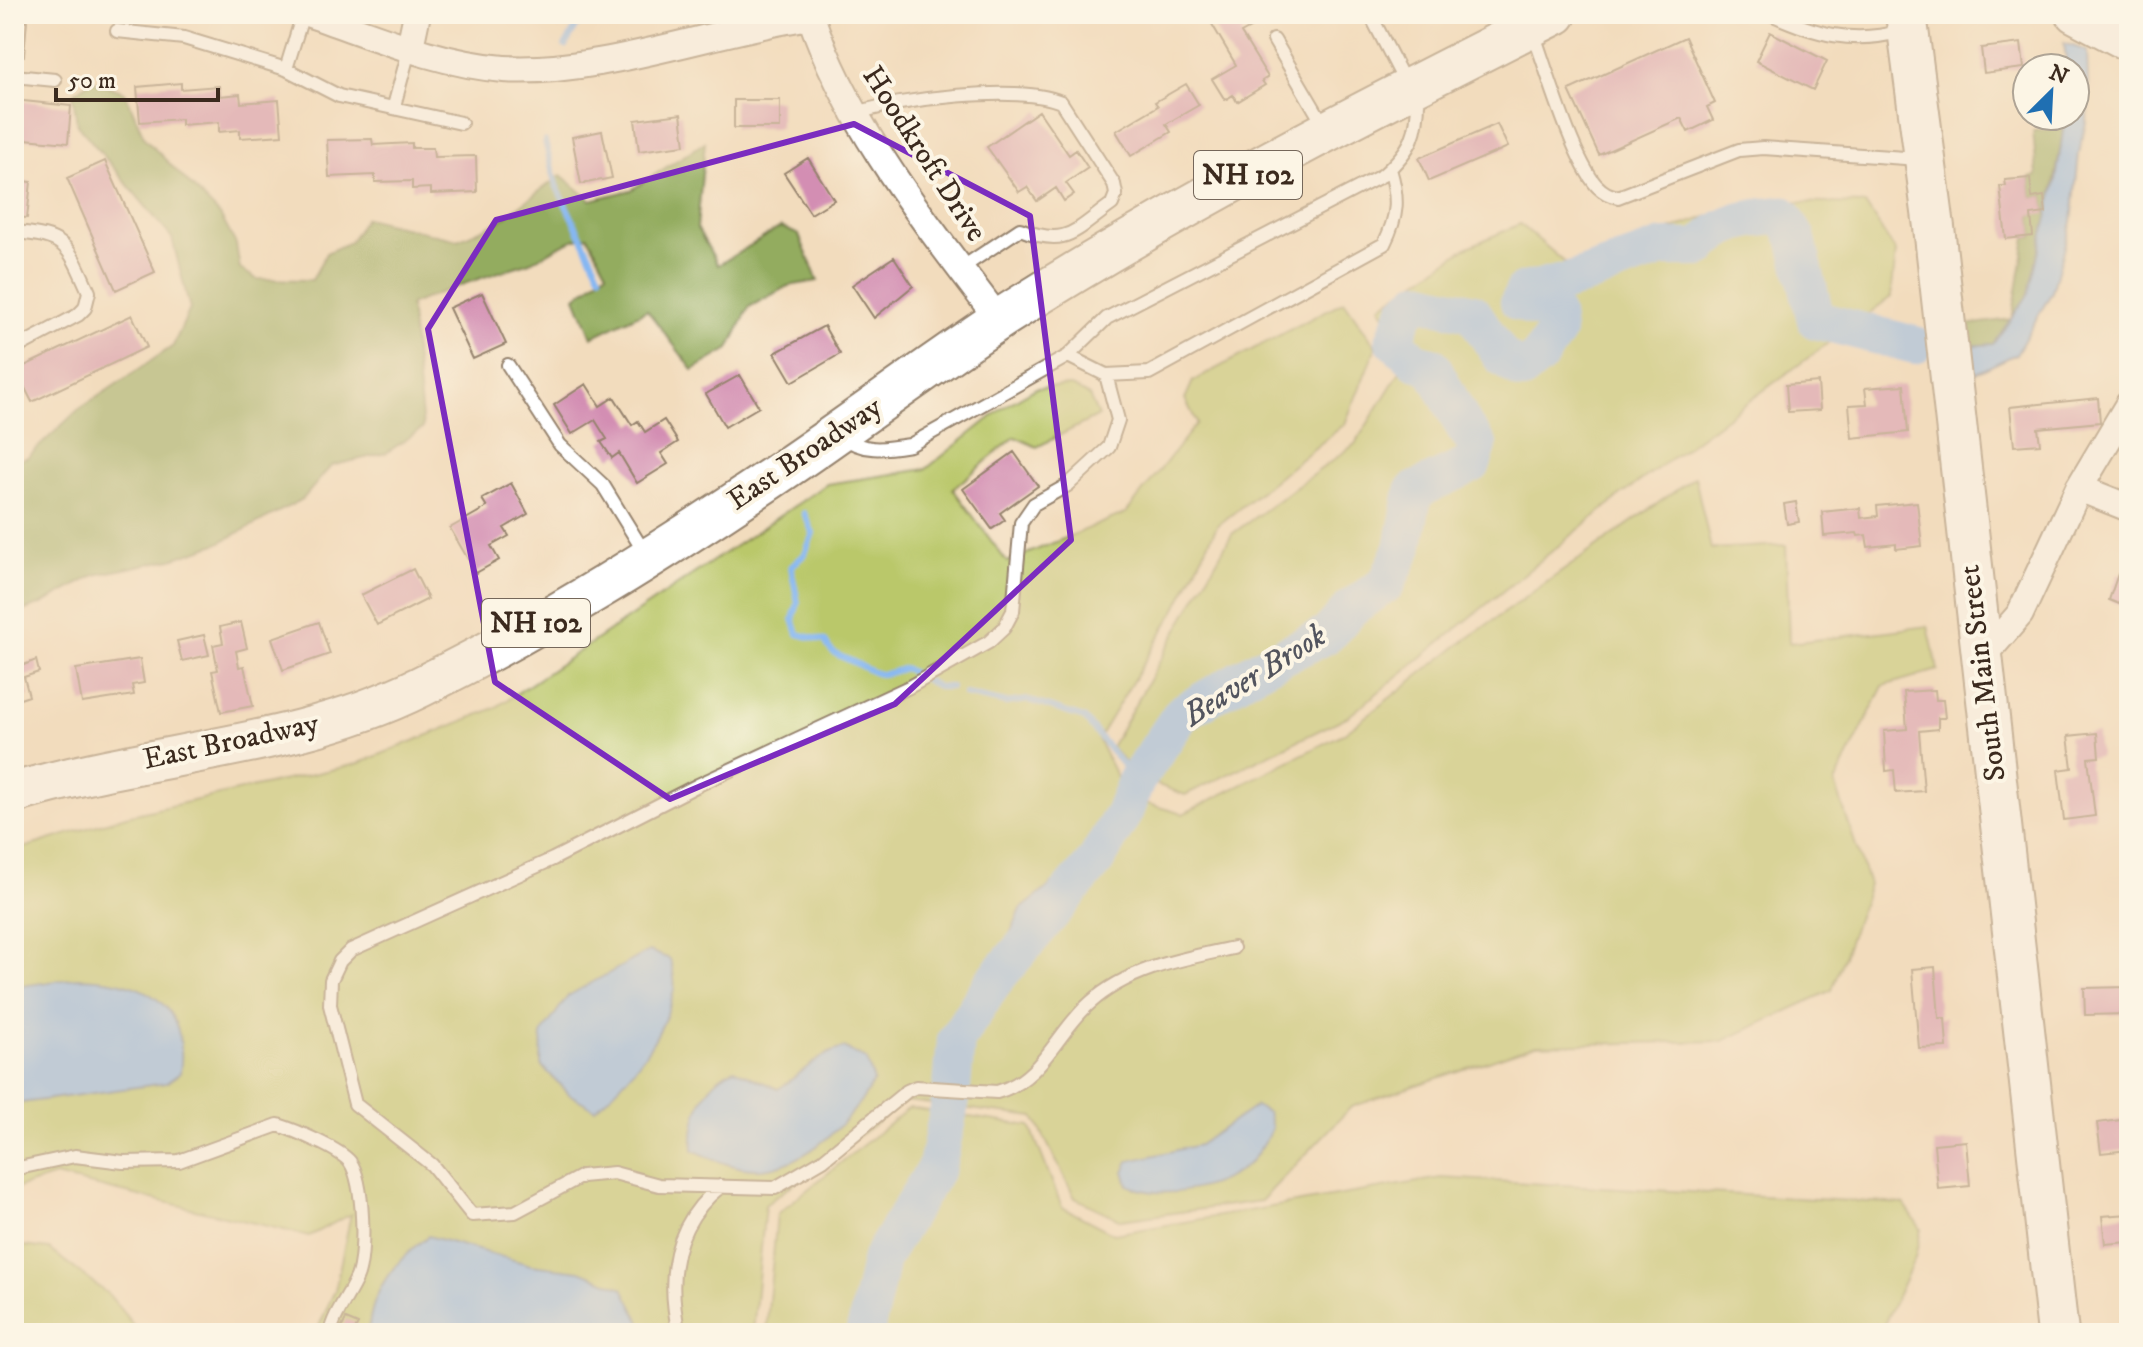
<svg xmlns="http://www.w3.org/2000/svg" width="2143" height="1347" viewBox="0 0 2143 1347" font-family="'IM FELL DW Pica',serif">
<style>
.green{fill:#bac86a;stroke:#7a7944;stroke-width:2}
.forest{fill:#93ac5e;stroke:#676b3e;stroke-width:2}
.water{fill:#86b7f2;stroke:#607088;stroke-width:2}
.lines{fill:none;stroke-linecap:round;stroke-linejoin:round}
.stream{stroke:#86b7f2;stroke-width:6}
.river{stroke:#86b7f2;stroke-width:38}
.building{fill:#d38eb3}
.lane-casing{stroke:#96836e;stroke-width:16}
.street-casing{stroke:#96836e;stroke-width:30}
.secondary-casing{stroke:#96836e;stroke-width:40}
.primary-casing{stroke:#96836e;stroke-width:44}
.lane{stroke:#fff;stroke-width:12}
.street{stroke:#fff;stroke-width:26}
.secondary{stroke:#fff;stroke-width:36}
.primary{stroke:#fff;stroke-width:40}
.marked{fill:none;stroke:#7b2cbf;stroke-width:6;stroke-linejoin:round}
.labels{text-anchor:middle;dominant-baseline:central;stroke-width:8;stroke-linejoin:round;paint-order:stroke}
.shield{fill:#fcf5e5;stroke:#75675a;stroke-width:2}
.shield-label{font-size:28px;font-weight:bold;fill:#3b2a1e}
.street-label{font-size:30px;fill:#3b2a1e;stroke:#fcf5e5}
.water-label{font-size:32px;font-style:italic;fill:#52545e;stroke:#fcf5e5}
</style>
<rect width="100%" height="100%" fill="#fcf5e5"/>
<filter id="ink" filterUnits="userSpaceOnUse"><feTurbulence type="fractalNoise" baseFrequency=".0125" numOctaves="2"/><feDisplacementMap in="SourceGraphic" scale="16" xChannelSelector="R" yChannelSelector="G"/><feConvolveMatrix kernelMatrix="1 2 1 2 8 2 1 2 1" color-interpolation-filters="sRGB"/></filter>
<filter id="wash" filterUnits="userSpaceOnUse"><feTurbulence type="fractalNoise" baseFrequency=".006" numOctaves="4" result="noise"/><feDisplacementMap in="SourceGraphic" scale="32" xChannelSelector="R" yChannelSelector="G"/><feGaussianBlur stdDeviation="1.8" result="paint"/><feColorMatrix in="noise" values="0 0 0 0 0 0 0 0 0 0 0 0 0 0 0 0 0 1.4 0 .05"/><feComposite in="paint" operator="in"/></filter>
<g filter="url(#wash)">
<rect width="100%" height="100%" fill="#f2dcbd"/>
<!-- green -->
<path class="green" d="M1751,201L1865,204L1896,252L1891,297L1620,496L1349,716L1185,795L1139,778L1111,747L1232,534L1355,444L1409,357L1380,306L1466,248L1520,224L1569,266Z
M1344,301L1376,347L1345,424L1217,526L1176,609L1098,739L1127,798L1183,814L1343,734L1457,646L1695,477L1711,549L1786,545L1789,643L1928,626L1938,670L1883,686L1835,783L1869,885L1832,990L1723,1041L1536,1045L1351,1107L1261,1201L1121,1220L1075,1198L1034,1117L906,1101L765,1205L753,1333H316L335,1290L351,1214L309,1236L55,1176L14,1189V851L126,816L357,764L495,708L827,484L926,469L1004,407L1036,388L1071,386L1089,396L1098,416L1037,447L1015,437L953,489L1007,562L1126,513L1197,423L1185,399L1193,381Z
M909,1108L1030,1126L1062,1207L1114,1234L1441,1178L1904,1204L1921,1229L1915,1258L1880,1333H766L777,1214Z
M14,1245L49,1249L109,1295L137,1330L134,1333H14Z"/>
<!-- forest -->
<path class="forest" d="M91,80L125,92L145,139L220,215L236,244L240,269L257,279L312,280L326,253L350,242L365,218L458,240L498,222L561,175L591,200L631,190L705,142L697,228L718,265L781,227L799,235L818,281L788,286L749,307L729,349L693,370L647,310L592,337L576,297L607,272L588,236C558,242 550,255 527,263C487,276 448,288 410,305L423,428L386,453L331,466L303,499L219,543L172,559L95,575L42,604L14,614V462L28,457L78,410L173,346L190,309L172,238L77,124L73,94Z
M2064,128L2049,214L2028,295L1993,344L1969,346L1965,325L2012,319L2026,237L2033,236L2031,215L2046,212L2044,196L2032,197L2030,178L2037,176L2033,131Z"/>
<!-- water -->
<path class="water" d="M2064,43L2087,51L2089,110L2079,154L2072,222L2052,292L2016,354L1972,375L1969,346L1993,344L2028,295L2056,181L2065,116H2075V68H2067Z
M1129,784L1146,792L1116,857L1043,919L1028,939L1010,990L971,1036L961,1024L998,962L1021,909L1092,852L1107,831Z
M649,951L670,959C672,968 676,980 674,990C665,1035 630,1080 595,1109L569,1094L541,1065L542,1033L568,996Z
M77,978C141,979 190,1000 180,1073L166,1083L14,1104V987Z
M844,1048L866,1059L874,1081C852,1119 807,1167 759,1169C736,1170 713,1159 693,1150C691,1117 703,1083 734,1069L778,1089C802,1074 817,1054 844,1048Z
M1256,1106L1268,1113L1272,1128C1267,1139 1260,1150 1252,1160C1226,1188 1163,1202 1128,1185L1124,1171L1129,1161L1199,1145Z
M428,1236L531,1265L580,1271L623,1288L646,1333H368C372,1288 394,1262 428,1236Z"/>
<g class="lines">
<!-- stream -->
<path class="stream" d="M565,46L584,14
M545,141L556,185L600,275
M804,513L813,533L805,554L791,567L798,603L793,619L798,634L825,641C832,655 836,654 849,660C876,672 874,680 904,668L938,687H951
M965,694L1006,703L1028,700L1084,718L1136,781"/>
<!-- river -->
<path class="river" d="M865,1333L881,1258L937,1166L951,1099L956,1040L993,982L1095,862L1124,812L1136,781L1182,713L1263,666L1328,634L1351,608L1386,584L1403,549L1414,491L1472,464L1478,445L1465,428L1432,366L1417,362L1394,341L1406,311L1419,300L1473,313L1501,356L1522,371L1539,357L1556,332L1554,315L1519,302L1524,291L1565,283L1662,248H1700C1722,221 1749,218 1783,215L1796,237L1816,320L1915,345"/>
</g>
<g id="blocks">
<!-- building -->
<path class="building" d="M1206,14H1254L1259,23L1241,33L1268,77L1262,81L1265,85L1237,102L1233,95L1225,100L1212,79L1236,65Z
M14,19L27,20L24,56L14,55Z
M1770,32L1827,61L1813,90L1756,61Z
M1685,37L1715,103L1707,107L1713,120L1688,132L1681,118L1599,155L1569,90Z
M2021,43L2024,68L1984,73L1981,48Z
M181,83V89L219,86L220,96L240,94L241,103L279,100L282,135L240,138V130L219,132V122L181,125V119L140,122L137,87Z
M1186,84L1199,105L1166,124L1171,132L1131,156L1116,131L1158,106L1155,102Z
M14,100L71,106L68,143L14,138Z
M734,100H780V128H734Z
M1039,111L1069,155L1076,150L1088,168L1066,183L1074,194L1064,201L1056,188L1037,201L1027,187L1019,192L987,147Z
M681,114L685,145L639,151L635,120Z
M1497,124L1508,147L1429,181L1419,158Z
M602,131L612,178L581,184L572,137Z
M372,139L373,145L412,143V148H433L434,157L476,156L477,192L431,194V188L412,189V181L375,182V175L329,177L327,140Z
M808,158L834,200L811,214L784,173Z
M105,161L155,272L116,290L67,178Z
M2030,178L2032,198L2044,196L2046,213L2031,215L2033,236L2006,239L2000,186H2006L2005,180Z
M14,180L31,182L27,218L14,217Z
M894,257L913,286L874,318L852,285Z
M482,293L506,344L473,359L449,308Z
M132,315L147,347L32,402L16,370Z
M824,326L840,354L792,382L775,353Z
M740,375L759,407L725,427L706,394Z
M1818,382L1820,410L1788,412L1786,385Z
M586,384L600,406L614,397L632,425L638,421L645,432L664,420L678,442L661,453L668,464L637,483L619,453L612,458L601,442L607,439L595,420L572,434L554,405Z
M1904,385L1908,432L1852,438L1849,405L1867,404L1865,388Z
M2098,398L2100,422L2038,428L2040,444L2014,446L2010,407Z
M1014,452L1038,486L1000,513L1005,520L992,529L963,489Z
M511,483L528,514L504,528L509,536L491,546L499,560L476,573L450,528L487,507L482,499Z
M1796,502L1799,522L1787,524L1784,504Z
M1917,502L1922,546L1896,549V544L1868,547L1866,535L1858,536L1857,533L1824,536L1822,512L1860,508L1861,518L1878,516L1877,506Z
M413,569L428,599L377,625L361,595Z
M2118,574L2129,578V608L2109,600Z
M241,622L247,648L236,651L239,667L244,666L253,706L221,712L212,671L218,670L213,645L223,643L220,627Z
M319,622L330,654L283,670L272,638Z
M204,635L209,655L182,661L177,641Z
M140,659L144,683L132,685L134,695L82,703L76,669Z
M36,660L39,672L24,677L29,696L14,701V669Z
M1935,690L1936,700H1943L1945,718H1938V729L1919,731L1924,791L1896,793L1894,770L1886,771L1884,731L1907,729L1904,692Z
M2097,733L2099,757L2088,758L2095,816L2064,820L2058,770L2072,768L2068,736Z
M1935,967L1939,1018H1945L1947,1047L1919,1048L1912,969Z
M2129,987V1014L2085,1015L2084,988Z
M2129,1119V1150L2101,1153L2097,1123Z
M1966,1141L1970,1186L1938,1189L1934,1144Z
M2129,1214V1242L2105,1244L2102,1216Z
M346,1319L358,1324L353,1333H339Z"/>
</g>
</g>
<g filter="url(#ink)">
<use href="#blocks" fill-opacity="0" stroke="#96836e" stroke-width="2"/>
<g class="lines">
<!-- lane casing -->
<g class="lane-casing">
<path id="lane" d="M1370,14L1407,86
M1771,14C1815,34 1854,45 1901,31
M117,31L184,38L286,69L339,96L461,123
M1533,32C1546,68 1573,160 1597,186C1604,193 1609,195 1618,197L1739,150L1763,148L1919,159
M1274,40L1325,127
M286,69L303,14
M14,76L55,80
M394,106L410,47
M854,114C896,99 1021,84 1061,102L1114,184L1116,194L1112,204C1074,231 1067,248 1020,229L960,269
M14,160L15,161
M14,232C67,236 68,245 89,292L85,308L78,315L14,349
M1068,356L1106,375L1149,373L1384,244C1398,216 1399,199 1390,169
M508,365L560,445L603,485L646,555
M1106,375L1118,420L1109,447L1068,485L1034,504L1021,523L1013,611L1004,628L989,642L909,687L698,785L553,859L351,950L340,961L331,980L330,1005L355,1104L432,1165L472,1215L515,1212L582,1176L614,1173L659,1185L775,1188L823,1160L907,1091L916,1087L997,1092C1042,1080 1057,1032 1090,1003C1129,968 1182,959 1233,948
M842,436C863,453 885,449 910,445L1068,356L1107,318L1383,175C1412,149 1419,133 1418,93
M14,1169L75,1156L123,1162L179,1161L278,1125C294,1130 340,1149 350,1162C364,1181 366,1255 357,1277C349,1296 334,1313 330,1333
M679,1333C666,1277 673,1224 721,1186"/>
</g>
<!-- street casing -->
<g class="street-casing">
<path id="street" d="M310,14C372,35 438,64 504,69C598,75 715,30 811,16
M810,14C849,129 927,224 999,320
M410,47L417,14
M2079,488L2129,508
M1981,659L2020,614L2079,488L2129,404"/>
</g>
<!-- secondary casing -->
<g class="secondary-casing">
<path id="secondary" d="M2074,14L2129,43"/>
</g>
<!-- primary casing -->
<g class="primary-casing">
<path id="primary" d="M1906,14L1934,227L2058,1333
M14,793C147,752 293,750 420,687C547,625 670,547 788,467C860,418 930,365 1003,317C1180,204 1369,108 1556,14"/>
</g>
<!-- lane -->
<use href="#lane" class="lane"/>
<!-- street -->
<use href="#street" class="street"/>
<!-- secondary -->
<use href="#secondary" class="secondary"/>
<!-- primary -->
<use href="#primary" class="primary"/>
</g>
</g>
<!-- marked area -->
<path d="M0 0H2143V1347H0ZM854,124L1030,216L1071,540L895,704L670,799L495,682L428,329L496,220Z" fill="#f2dcbd" fill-opacity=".55" fill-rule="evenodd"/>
<path class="marked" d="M854,124L1030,216L1071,540L895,704L670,799L495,682L428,329L496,220Z"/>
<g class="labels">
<!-- shield labels -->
<g class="shield">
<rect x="1194" y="151" width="108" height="48" rx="6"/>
<rect x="482" y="599" width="108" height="48" rx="6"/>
</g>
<g class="shield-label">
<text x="1248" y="175">NH 102</text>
<text x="536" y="623">NH 102</text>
</g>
<!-- street labels -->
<g class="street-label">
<text transform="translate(924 154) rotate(57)">Hoodkroft Drive</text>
<text transform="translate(805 454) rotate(-34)">East Broadway</text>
<text transform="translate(1983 673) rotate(-97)">South Main Street</text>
<text transform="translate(231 742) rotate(-12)">East Broadway</text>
</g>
<!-- water labels -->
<g class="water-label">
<text transform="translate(1255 676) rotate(-32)">Beaver Brook</text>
</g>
</g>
<!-- margin -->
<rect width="2143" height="1347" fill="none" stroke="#fcf5e5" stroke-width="48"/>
<!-- north arrow -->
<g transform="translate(2051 92) rotate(24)"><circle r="38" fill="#fcf5e5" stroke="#afa495" stroke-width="2"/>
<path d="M0-6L14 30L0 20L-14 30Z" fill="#1f6fb2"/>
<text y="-12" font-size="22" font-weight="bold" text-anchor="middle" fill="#3b2a1e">N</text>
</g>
<!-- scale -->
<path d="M56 88v12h162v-12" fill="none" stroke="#3b2a1e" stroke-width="4"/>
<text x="68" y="88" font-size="24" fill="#3b2a1e" stroke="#fcf5e5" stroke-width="6" paint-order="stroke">50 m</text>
</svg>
